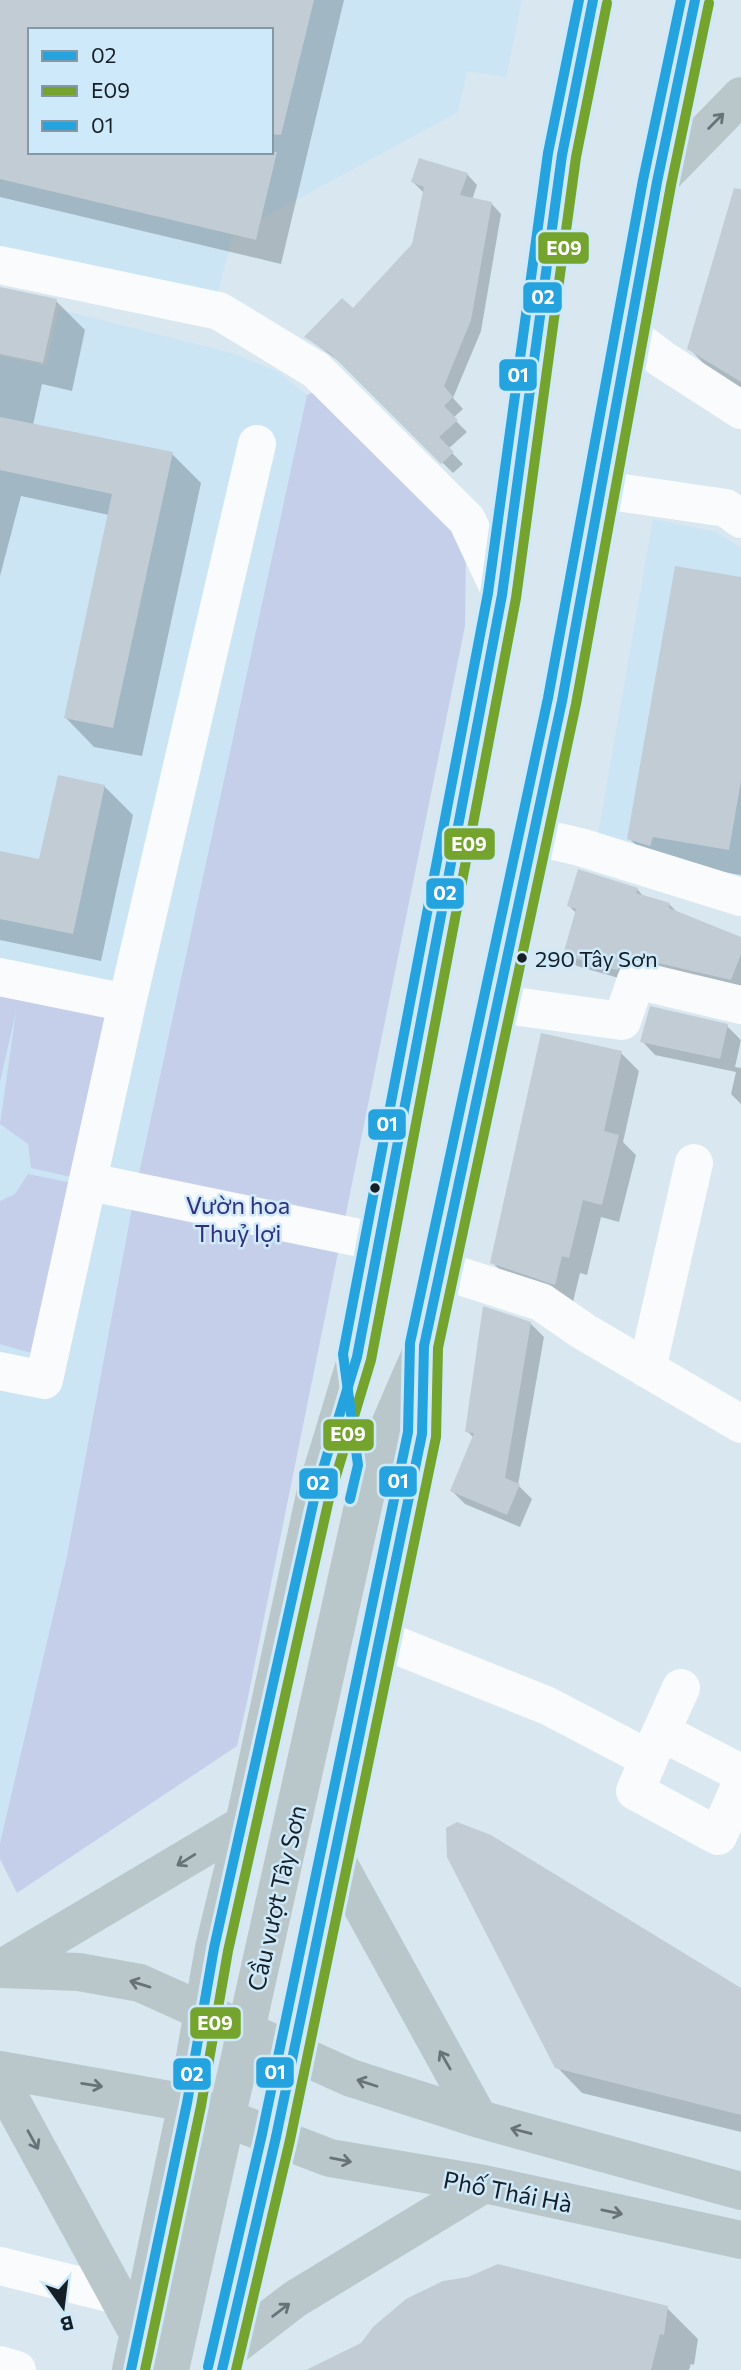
<svg xmlns="http://www.w3.org/2000/svg" width="741" height="2370" viewBox="0 0 741 2370" font-family="Commissioner,sans-serif">
<style>
.built{fill:#cbe5f5;fill-rule:evenodd}
.green{fill:#c5cfea}
.shadow{fill:#0003;fill-rule:evenodd}
.building{fill:#c2ccd5}
.lines{fill:none;stroke-linecap:round;stroke-linejoin:round}
.minor{stroke:#f9fbfd;stroke-width:38}
.major{stroke:#bac7ca;stroke-width:38}
.bus-1-casing{stroke:#cee9fa;stroke-width:16}
.bus-2-casing{stroke:#cee9fa;stroke-width:16}
.bus-3-casing{stroke:#cee9fa;stroke-width:16}
.bus-1{stroke:#24a3de;stroke-width:10}
.bus-2{stroke:#74a42d;stroke-width:10}
.bus-3{stroke:#24a3de;stroke-width:10}
.oneway{stroke:#687378}
.bus-dot{fill:#151f25;stroke:#cee9fa;stroke-width:2.5}
.labels{text-anchor:middle;dominant-baseline:central;stroke-width:5;stroke-linejoin:round;paint-order:stroke}
.bus-label{font-size:22px;fill:#151f25;stroke:#cee9fa;text-anchor:start}
.park-label{font-size:24px;fill:#322f7d;stroke:#cee9fa}
.street-label{font-size:24px;fill:#151f25;stroke:#cee9fa}
.line-badge{stroke:#cee9fa;stroke-width:2.5}
.badge-label{font-size:19px;text-anchor:middle;font-weight:bold;fill:#fff}
</style>
<rect width="100%" height="100%" fill="#d8e7f0"/>
<!-- built -->
<path class="built" d="M0,0H522L506,77L467,71L458,112L261,219L256,240L233,235L215,302L0,252ZM30,30H271V152H30Z
M58,309L235,354L278,372L307,395L135,1192L67,1556L0,1843V356L46,366Z
M653,519L716,532L741,548V911L598,835Z"/>
<!-- green -->
<path class="green" d="M335,381L466,545L465,626L247,1702L237,1746L17,1893L0,1859V1843L67,1556L135,1192L307,395Z
M0,988L111,1015L76,1178L31,1168L28,1144L0,1124L16,1012L0,1082Z
M28,1174L72,1183L35,1354L0,1344V1201L15,1194Z"/>
<!-- shadow -->
<path class="shadow" d="M0,0H344L281,264L0,197ZM30,30H271V152H30Z
M467,174L477,185L472,200L491,203L501,214L481,331L453,398L463,409L453,418L467,432L448,449L463,464L453,473L344,365L306,337L353,311L414,245L424,193L413,182Z
M741,237V388L704,364L689,348Z
M0,289L56,301L85,330L72,391L42,384L33,425L172,454L201,483L142,756L94,747L66,718L109,515L21,496L0,576Z
M741,579V875L681,865L657,866L629,838Z
M104,786L133,815L101,961L0,940V853L41,861Z
M637,889L645,898L669,904L678,913L741,938V989L629,981L577,966L565,954L577,914L569,906Z
M727,1026L741,1040L735,1067L741,1068V1104L731,1094L736,1072L655,1055L642,1041Z
M621,1053L639,1071L623,1142L636,1155L619,1222L601,1217L587,1275L580,1273L573,1302L510,1280L492,1262Z
M530,1323L544,1337L518,1485L532,1499L520,1527L465,1504L452,1491L474,1438L467,1431Z
M741,1990V2132L582,2093L557,2067Z
M667,2308L698,2339L694,2365L691,2364L689,2370H333Z"/>
<!-- building -->
<path class="building" d="M0,0H314L281,135L271,134V30H30V152H277L256,240L0,179Z
M419,158L468,173L460,195L492,202L471,320L444,386L453,397L444,406L458,420L439,437L454,452L441,464L331,354L304,337L342,298L353,308L412,244L424,187L411,182Z
M734,188L741,189V382L687,349Z
M0,287L57,299L43,363L0,354Z
M0,417L173,452L113,728L64,718L112,494L0,470Z
M675,566L741,577V781L729,850L653,837L650,846L627,839Z
M58,775L105,785L73,934L0,919V851L39,859Z
M578,869L638,888L636,893L670,903L669,908L741,937V954L731,980L641,959H630L617,970L563,955L576,909L567,906Z
M650,1006L728,1024L720,1059L640,1042Z
M541,1033L622,1051L604,1131L619,1135L602,1205L583,1200L569,1258L562,1256L555,1285L490,1263Z
M483,1306L531,1322L505,1478L520,1484L507,1515L450,1491L474,1433L465,1432Z
M457,1822L491,1835L741,1988V2115L555,2068L447,1857L446,1828Z
M498,2264L668,2306L664,2335L660,2334L651,2370H306L361,2343L373,2327L406,2299L443,2281L468,2277Z"/>
<g class="lines">
<!-- minor -->
<path class="minor" d="M0,265L219,311L316,370L467,520L502,595
M629,334L662,359L741,410
M603,490L726,508L741,519
M533,836L580,847L741,897
M0,977L127,1003
M499,1004L622,1021L636,980L741,1005
M90,1182L379,1242
M441,1270L541,1302L583,1331L741,1424
M647,1369L694,1163
M0,1371L44,1380L127,1003L257,444
M378,1638L548,1706L649,1759L635,1791L718,1836L741,1784
M661,1732L741,1773
M651,1754L681,1688
M0,2266L117,2295
M0,2365L17,2370"/>
<!-- major -->
<path class="major" d="M657,182L741,96
M333,1854L479,2119
M2,1968L244,1824
M0,1969L79,1972L140,1983L351,2078L479,2119L741,2191
M0,2070L187,2103L330,2158L484,2184L741,2240
M0,2080L139,2335
M226,2352L295,2299L484,2184
M131,2370L187,2103L214,1948L244,1824L315,1495L357,1357L502,595L562,155L593,0
M170,2370L372,1466L424,1346L441,1270L562,701L603,490L657,182L695,0
M222,2370L276,2137L422,1434L423,1365"/>
<!-- bus-1 casing -->
<g class="bus-1-casing">
<path id="bus-1" d="M131,2370L187,2103L214,1948L315,1495L357,1357L502,595L562,155L593,0
M222,2370L276,2137L422,1434L424,1346L562,701L657,182L695,0"/>
</g>
<!-- bus-2 casing -->
<g class="bus-2-casing">
<path id="bus-2" d="M145,2370L201,2106L228,1951L329,1499L371,1360L516,598L576,157L607,3
M236,2370L290,2140L436,1437L438,1348L576,704L671,185L709,3"/>
</g>
<!-- bus-3 casing -->
<g class="bus-3-casing">
<path id="bus-3" d="M350,1499L358,1465L343,1354L488,593L548,153L579,0
M208,2367L262,2134L408,1432L410,1343L548,698L643,180L681,0"/>
</g>
<!-- bus-1 -->
<use href="#bus-1" class="bus-1"/>
<!-- bus-2 -->
<use href="#bus-2" class="bus-2"/>
<!-- bus-3 -->
<use href="#bus-3" class="bus-3"/>
</g>
<!-- one-way arrows -->
<defs><path id="oneway-shaft" d="M-6 0H5M1.5-3L5.5 0L1.5 3" fill="none" stroke-width="1.6" stroke-linecap="round" stroke-linejoin="round" transform="scale(1.75)"/></defs>
<g class="oneway">
<use href="#oneway-shaft" transform="translate(716 121) rotate(-45)"/>
<use href="#oneway-shaft" transform="translate(186 1860) rotate(148)"/>
<use href="#oneway-shaft" transform="translate(140 1984) rotate(-163)"/>
<use href="#oneway-shaft" transform="translate(445 2060) rotate(-120)"/>
<use href="#oneway-shaft" transform="translate(367 2083) rotate(-162)"/>
<use href="#oneway-shaft" transform="translate(92 2085) rotate(9)"/>
<use href="#oneway-shaft" transform="translate(521 2131) rotate(-165)"/>
<use href="#oneway-shaft" transform="translate(33 2140) rotate(61)"/>
<use href="#oneway-shaft" transform="translate(341 2160) rotate(11)"/>
<use href="#oneway-shaft" transform="translate(612 2212) rotate(12)"/>
<use href="#oneway-shaft" transform="translate(281 2310) rotate(-37)"/>
</g>
<!-- markers -->
<g class="bus-dot">
<circle cx="522" cy="958" r="6"/>
<circle cx="375" cy="1188" r="6"/>
</g>
<g class="labels">
<!-- bus labels -->
<g class="bus-label">
<text x="535" y="958">290 Tây Sơn</text>
</g>
<!-- park labels -->
<g class="park-label">
<text x="238" y="1204">Vườn hoa<tspan x="238" dy="28">Thuỷ lợi</tspan></text>
</g>
<!-- street labels -->
<g class="street-label">
<text transform="translate(276 1898) rotate(-77)">Cầu vượt Tây Sơn</text>
<text transform="translate(508 2191) rotate(11)">Phố Thái Hà</text>
</g>
</g>
<g class="line-badge">
<rect x="537" y="231" width="53" height="34" rx="7" fill="#74a42d"/>
<rect x="522" y="281" width="41" height="33" rx="7" fill="#24a3de"/>
<rect x="498" y="358" width="40" height="34" rx="7" fill="#24a3de"/>
<rect x="443" y="827" width="53" height="34" rx="7" fill="#74a42d"/>
<rect x="425" y="877" width="40" height="33" rx="7" fill="#24a3de"/>
<rect x="367" y="1108" width="40" height="33" rx="7" fill="#24a3de"/>
<rect x="322" y="1418" width="53" height="34" rx="7" fill="#74a42d"/>
<rect x="378" y="1465" width="40" height="33" rx="7" fill="#24a3de"/>
<rect x="298" y="1467" width="41" height="33" rx="7" fill="#24a3de"/>
<rect x="189" y="2006" width="53" height="34" rx="7" fill="#74a42d"/>
<rect x="255" y="2056" width="40" height="33" rx="7" fill="#24a3de"/>
<rect x="172" y="2057" width="40" height="34" rx="7" fill="#24a3de"/>
</g>
<g class="badge-label">
<text x="564" y="255">E09</text>
<text x="543" y="304">02</text>
<text x="518" y="382">01</text>
<text x="469" y="851">E09</text>
<text x="445" y="900">02</text>
<text x="387" y="1131">01</text>
<text x="348" y="1441">E09</text>
<text x="398" y="1488">01</text>
<text x="318" y="1490">02</text>
<text x="215" y="2030">E09</text>
<text x="275" y="2079">01</text>
<text x="192" y="2081">02</text>
</g>
<!-- legend -->
<rect x="28" y="28" width="245" height="126" fill="#cee9fa" stroke="#8498a5" stroke-width="2"/>
<rect x="42" y="51" width="35" height="10" fill="#24a3de" stroke="#8498a5" stroke-width="2"/>
<text x="91" y="63" font-size="21" fill="#151f25">02</text>
<rect x="42" y="86" width="35" height="10" fill="#74a42d" stroke="#8498a5" stroke-width="2"/>
<text x="91" y="98" font-size="21" fill="#151f25">E09</text>
<rect x="42" y="121" width="35" height="10" fill="#24a3de" stroke="#8498a5" stroke-width="2"/>
<text x="91" y="133" font-size="21" fill="#151f25">01</text>
<!-- north arrow -->
<g transform="translate(63 2307) rotate(166)" stroke="#cee9fa" stroke-width="5" paint-order="stroke">
<path d="M0-5L12 26L0 18L-12 26Z" fill="#151f25"/>
<text y="-10" font-size="19" font-weight="bold" text-anchor="middle" fill="#151f25">B</text>
</g>
</svg>
